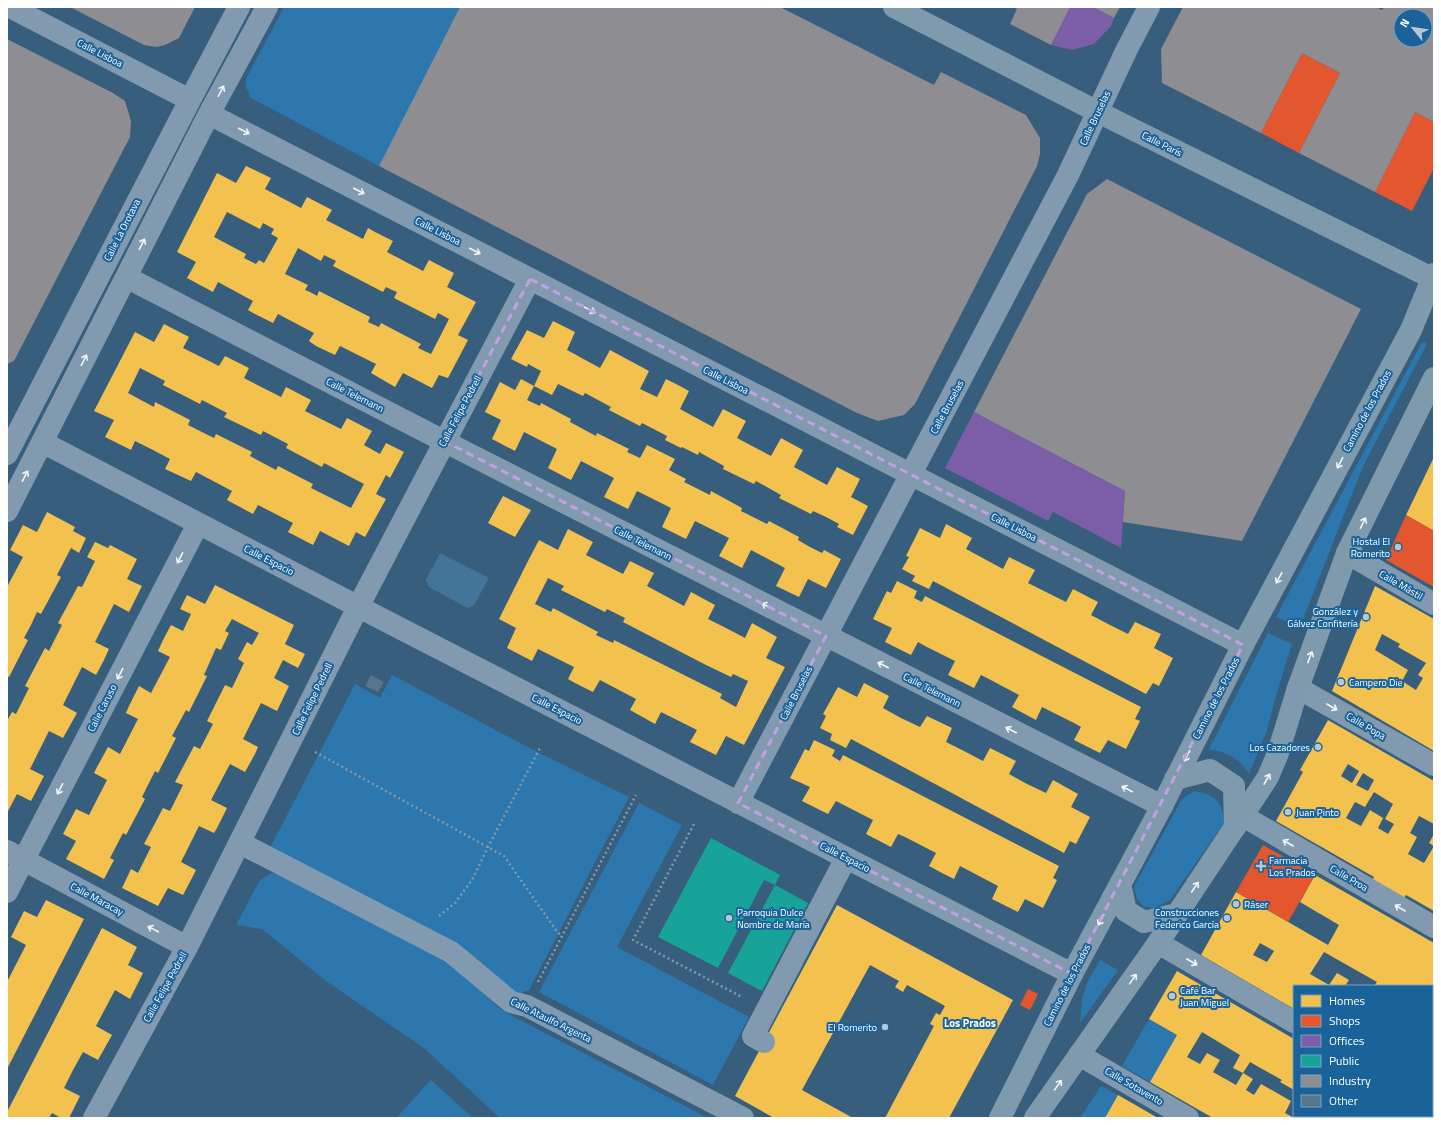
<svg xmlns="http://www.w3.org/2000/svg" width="1441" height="1125" viewBox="0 0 1441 1125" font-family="'Titillium Web',sans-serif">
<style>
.green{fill:#2c78ae}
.water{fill:#43759a}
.homes{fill:#f2c14e;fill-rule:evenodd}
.shops{fill:#e4572e}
.offices{fill:#7b5ea7}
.public{fill:#17a398}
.industry{fill:#8d8d92;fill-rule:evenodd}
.building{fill:#56758d}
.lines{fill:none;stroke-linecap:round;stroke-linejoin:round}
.path{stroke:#819aaf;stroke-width:2.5;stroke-dasharray:2 3;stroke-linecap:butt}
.minor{stroke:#819aaf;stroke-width:22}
.major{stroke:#7f9aad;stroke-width:22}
.oneway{stroke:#f2f5f7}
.marked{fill:none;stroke:#c4a0e2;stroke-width:3;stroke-dasharray:8 5;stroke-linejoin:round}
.poi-dot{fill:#b9c7d2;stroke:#1a629a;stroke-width:1.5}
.labels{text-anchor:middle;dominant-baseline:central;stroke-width:4;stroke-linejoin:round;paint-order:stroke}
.street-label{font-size:10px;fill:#fff;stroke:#1a629a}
.poi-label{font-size:10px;fill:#fff;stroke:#1a629a;text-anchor:start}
.neighbourhood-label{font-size:11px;font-weight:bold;fill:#fff;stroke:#1a629a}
</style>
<rect width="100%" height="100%" fill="#375e7d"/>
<!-- green -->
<path class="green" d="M284,7H460L379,166L251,98L246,87V79Z
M1424,342L1427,344L1363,466L1300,627L1276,617L1421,344Z
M1268,633L1292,644L1277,692L1267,730L1249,774C1237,756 1229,753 1209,749Z
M392,675L537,752L629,797L529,990L516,995L270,848L355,684L380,698Z
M1194,791C1215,795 1223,801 1224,823L1170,900L1154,908L1144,907L1137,899L1134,887L1182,799Z
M639,803L682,825L617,947L749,1017L713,1085L539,992Z
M272,873L287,878L446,960L503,1011L708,1118H500L424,1048L326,981L262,929L236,925L260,880Z
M1100,960L1118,970L1080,1023L1082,998L1088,981Z
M1149,1019L1177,1035L1150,1082L1122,1066Z
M431,1080L473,1118H396Z
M1101,1086L1118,1095L1105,1118H1080Z"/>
<!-- water -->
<path class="water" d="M440,553L489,578L474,605L468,608L429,587L426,580Z"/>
<!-- homes -->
<path class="homes" d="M246,166L271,178L265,189L301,208L307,197L332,210L326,220L363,239L368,228L375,232L393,241L387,252L423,271L429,260L454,273L447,287L476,302L458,335L468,340L448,378L439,375L432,388L403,373L395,387L371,373L376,364L340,346L335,355L316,346L309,341L314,333L278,314L273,323L253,313L248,310L253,301L218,282L213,292L187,278L196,262L177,252L217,173L236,183ZM227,212L260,229L263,223L274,229L271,234L278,238L264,263L259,260L256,264L244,258L246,254L214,237ZM298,248L321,261L324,255L336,261L333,266L383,292L386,287L392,290L397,292L394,298L435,319L438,313L449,319L431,354L418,348L421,344L381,323L379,327L368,322L370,317L319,291L317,296L312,293L305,290L308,285L285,274Z
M553,321L575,332L567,350L600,368L610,350L649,371L640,389L657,397L666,379L678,385L689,391L680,409L713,427L723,409L746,421L737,438L771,456L781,438L803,450L794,467L827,485L837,467L860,479L851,497L868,506L853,535L837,527L839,524L826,517L813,511L811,514L779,498L781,495L756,481L754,484L723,469L724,466L699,452L698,455L682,447L681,448L665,440L667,436L642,423L640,426L609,410L611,407L585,393L583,396L558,384L552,395L534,386L541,371L528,364L527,367L511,359L527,330L544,338Z
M164,324L189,337L183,348L219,366L225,356L249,368L244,378L281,397L286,387L311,400L305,411L341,429L347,418L372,431L364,445L380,454L386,443L404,452L390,478L386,475L376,494L386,499L365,537L356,532L349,546L320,531L313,545L288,532L293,523L258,505L253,514L227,500L232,491L196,472L191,481L165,469L170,459L153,450L135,441L131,450L105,437L114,420L94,411L135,332L154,342ZM140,368L165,381L163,385L200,404L202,400L227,413L224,417L261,435L263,431L288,444L286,448L322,467L324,463L364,484L351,508L311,488L313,484L278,466L276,470L250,456L252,452L216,434L214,438L188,425L190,420L155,402L154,407L128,393Z
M521,379L534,386L527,400L540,406L541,403L571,419L570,422L596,436L597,433L629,449L627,452L640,458L647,445L675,459L669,470L686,479L684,482L710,495L711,491L742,508L741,511L767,524L769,521L799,537L798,540L810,547L822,553L824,550L841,559L826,588L808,579L799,597L776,586L785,568L751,550L742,568L725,559L719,556L729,538L695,521L686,539L662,527L671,508L637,491L628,509L604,497L614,478L581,461L571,480L565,477L548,468L557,449L524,432L515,451L492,439L501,420L485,412L500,382L515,390Z
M1434,457V531L1406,515Z
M503,496L531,510L515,537L488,523Z
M47,512L75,527L73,531L86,538L79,553L71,548L57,575L61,577L41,614L37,612L31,625L24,638L28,640L9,677L7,676V587L23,557L10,550L23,525L37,532Z
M946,524L972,538L966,549L1003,569L1009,557L1035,570L1028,583L1066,602L1073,589L1098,602L1091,615L1110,625L1128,634L1135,622L1161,634L1154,648L1173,658L1159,686L1153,683L1146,694L933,581L929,589L912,581L915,576L902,569L909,557L906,556L920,528L940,538Z
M568,529L593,542L586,555L623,574L630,561L654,573L647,586L684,606L691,592L715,605L708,619L726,628L745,638L752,623L777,637L766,658L785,667L744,745L726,736L716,755L690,742L697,730L661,712L655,724L630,710L636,699L600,680L593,692L575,683L568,679L574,667L538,649L532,661L507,648L516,628L499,619L528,561L539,540L558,550ZM548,578L564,586L561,590L605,612L607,609L625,618L623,622L706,665L731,677L733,674L748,681L736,707L720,698L722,694L614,640L613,643L596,635L598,632L553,608L551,612L535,604Z
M95,542L108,548L110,545L137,559L127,579L142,586L129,612L114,604L95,642L109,649L103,662L96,675L82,667L63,705L77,713L63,738L49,731L30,769L44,776L31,801L17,794L7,813V721L12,712L16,714L29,688L25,686L45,648L49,651L62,625L58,623L78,586L82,587L95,561L87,557Z
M897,581L917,591L914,598L922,602L925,596L1141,707L1135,719L1140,721L1126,749L1108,740L1100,753L1074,740L1081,727L1074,723L1042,707L1036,720L1012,707L1019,695L987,678L981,675L974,688L948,675L955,661L925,646L918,642L911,655L885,642L892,628L873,619L887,591L891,593Z
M215,585L294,625L285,644L305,654L298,668L283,660L274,678L289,686L277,711L261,703L243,739L258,747L255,754L245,772L230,764L211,800L227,808L217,828L214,833L199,826L181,862L196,870L193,876L183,895L168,888L158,906L122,888L131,869L138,873L151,847L144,844L163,808L170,811L183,785L175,782L194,746L200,749L213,724L207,721L225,685L232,688L244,663L238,659L247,642L252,645L259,633L232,619L225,631L229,633L221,650L216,648L204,675L207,676L189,712L186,710L172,736L176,738L158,773L155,771L142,797L145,799L126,835L123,833L110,858L114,860L104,879L66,859L76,841L63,834L76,809L89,815L107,780L94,773L97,767L108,747L120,754L138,719L126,713L129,706L139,686L151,693L170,657L158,651L164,638L171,625L183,631L191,614L180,609L187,595L205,604Z
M1375,586L1434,619V751L1332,691ZM1382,634L1400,644L1398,647L1426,663L1418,675L1423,678L1416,690L1402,681L1408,670L1375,650Z
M864,683L889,696L883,708L901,718L920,727L927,716L952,728L946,742L964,751L983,761L990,748L1016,761L1009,774L1027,784L1046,793L1053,780L1078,794L1071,807L1090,817L1076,844L1070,841L1064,853L851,739L846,748L830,740L832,734L820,728L826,716L823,714L838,687L857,697Z
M1328,720L1434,781V824L1419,816L1410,833L1417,837L1408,854L1424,863L1434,846L1429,843L1434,834V911L1406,895L1404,898L1372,881L1374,877L1276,821L1303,772L1300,770ZM1348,764L1359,771L1352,783L1341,776ZM1363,773L1374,780L1368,791L1356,785ZM1374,792L1393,804L1385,819L1394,824L1388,834L1378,828L1383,818L1370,810L1361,826L1346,818L1355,802L1365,807Z
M814,740L835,750L832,756L840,761L843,755L1059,866L1053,878L1057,880L1043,908L1025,899L1018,912L992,899L998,886L960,866L954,879L942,873L929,866L936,853L905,837L898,834L891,847L866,834L873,820L836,801L828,814L802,801L810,787L790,778L805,749L809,751Z
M1315,875L1434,943V1016L1432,1014V986H1374L1377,982L1324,952L1310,974L1329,985L1337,973L1349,980L1345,986H1294V1009L1201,955L1236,892L1328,945L1339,925L1300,902ZM1260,943L1274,951L1267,962L1253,955Z
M46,900L84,919L7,1069V980H8L26,945L11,937L24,911L37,917Z
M837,905L1013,1000L949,1118H885L934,1026L930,1024L936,1013L940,1015L945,1006L907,985L903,992L895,987L899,981L870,965L802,1090L853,1118H774L735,1096Z
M102,928L137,947L128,965L143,973L130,999L115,990L96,1026L112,1035L98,1060L83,1052L73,1070L64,1088L80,1096L69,1118H61L52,1113L49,1118H7V1112Z
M1177,971L1294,1039V1090L1280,1082L1282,1080L1250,1062L1243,1073L1233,1068L1240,1055L1202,1032L1187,1057L1200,1064L1207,1053L1220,1060L1213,1072L1236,1085L1243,1073L1253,1079L1246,1090L1254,1095L1261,1084L1291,1101L1285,1113L1294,1118H1213L1150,1082L1177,1035L1149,1019Z
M1432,1044L1434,1045V1089L1432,1088Z
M1118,1095L1125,1099L1158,1118H1105Z
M1332,1116H1351L1350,1118H1331Z
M1358,1116H1428L1431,1118H1361Z"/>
<!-- shops -->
<path class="shops" d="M1302,53L1340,73L1299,153L1261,133Z
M1415,112L1434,122V168L1412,211L1375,192Z
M1406,515L1434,531V587L1386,560Z
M1263,845L1315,875L1288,922L1236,892Z
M1028,989L1038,994L1030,1010L1020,1005Z"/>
<!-- offices -->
<path class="offices" d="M1070,7H1093L1114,18L1111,26L1094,44L1072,50L1051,45Z
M974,412L1125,491L1121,548L1053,512L1048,521L945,468Z"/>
<!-- public -->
<path class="public" d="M711,838L780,875L775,885L764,880L718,968L658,937Z
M775,885L808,903L762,991L728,973Z"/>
<!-- industry -->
<path class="industry" d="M70,7H195L179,38L165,45L156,47L144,45Z
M460,7H780L934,85L941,72L1026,115L1040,138V154L1037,166L915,404L904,415L878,421L857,413L379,166Z
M1013,7H1070L1051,45L1010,24L1017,9Z
M1093,7H1120L1114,18Z
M1183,7H1376L1382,10L1384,7H1434V122L1415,112L1375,192L1299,153L1340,73L1302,53L1261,133L1162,83L1161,49ZM1401,16H1425V40H1401Z
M7,39L113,93L125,101L131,121L130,137L14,361L7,364Z
M1107,179L1361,309L1242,541L1123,522L1125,491L974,412L1087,194Z"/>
<!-- building -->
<path class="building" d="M371,675L384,682L378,692L365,686Z"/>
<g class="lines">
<!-- path -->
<path class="path" d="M315,752L504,856L558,933L562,935
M694,824L633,940L742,997
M439,916L455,903L472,880L488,847L541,746
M538,982L636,795"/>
<!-- minor -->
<path class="minor" d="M10,7L190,100
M209,114L1243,645
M126,277L469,454L1162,806
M42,442L382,619L1072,974
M7,454L190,100L239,7
M7,511L209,114L267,7
M1347,553L1434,604
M1298,688L1434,765
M738,803L1068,175L1127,49L1149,7
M1243,816L1434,927
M240,843L451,952L511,1002L527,1006L743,1118
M7,851L187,947
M7,892L198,524
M1158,943L1294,1022
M764,1042L753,1036L846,858
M1079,1055L1188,1118
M1432,1102L1434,1103
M94,1118L187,947L358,607L530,279"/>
<!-- major -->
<path class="major" d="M894,7L1098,112L1432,278
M1175,779L1210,770L1234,786L1235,828
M1120,884L1126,911L1144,922L1177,914
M1000,1118L1072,974L1162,806L1243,645L1411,330L1434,274
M1035,1118L1158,943L1268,777L1278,753L1298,688L1347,553L1434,378"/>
</g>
<!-- one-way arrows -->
<defs><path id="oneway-shaft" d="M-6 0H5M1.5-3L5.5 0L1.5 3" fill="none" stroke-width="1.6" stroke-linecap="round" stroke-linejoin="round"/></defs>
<g class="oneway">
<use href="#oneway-shaft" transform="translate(221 91) rotate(-62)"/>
<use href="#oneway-shaft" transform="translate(244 131) rotate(27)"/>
<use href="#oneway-shaft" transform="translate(359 191) rotate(27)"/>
<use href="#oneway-shaft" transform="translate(142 244) rotate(-63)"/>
<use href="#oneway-shaft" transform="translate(475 251) rotate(27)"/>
<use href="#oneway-shaft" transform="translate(590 310) rotate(27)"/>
<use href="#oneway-shaft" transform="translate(84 360) rotate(-63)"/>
<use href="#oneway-shaft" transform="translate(1340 463) rotate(118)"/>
<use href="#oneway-shaft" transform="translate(25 476) rotate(-63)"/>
<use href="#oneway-shaft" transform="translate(1363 523) rotate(-64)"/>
<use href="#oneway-shaft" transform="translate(180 558) rotate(117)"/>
<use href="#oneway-shaft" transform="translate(1279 578) rotate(118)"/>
<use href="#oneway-shaft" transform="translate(767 606) rotate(-153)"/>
<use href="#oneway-shaft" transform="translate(1310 657) rotate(-69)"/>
<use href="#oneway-shaft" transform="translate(883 665) rotate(-153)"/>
<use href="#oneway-shaft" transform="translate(120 674) rotate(117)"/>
<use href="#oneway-shaft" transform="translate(1332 707) rotate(30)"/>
<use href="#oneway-shaft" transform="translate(1011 730) rotate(-153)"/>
<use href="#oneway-shaft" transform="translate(1187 756) rotate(117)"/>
<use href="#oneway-shaft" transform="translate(1267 779) rotate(-61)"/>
<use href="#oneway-shaft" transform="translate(60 789) rotate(117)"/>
<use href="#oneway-shaft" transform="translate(1127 789) rotate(-153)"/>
<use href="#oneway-shaft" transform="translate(1288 843) rotate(-150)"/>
<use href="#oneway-shaft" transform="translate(1195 887) rotate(-56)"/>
<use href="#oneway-shaft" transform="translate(1400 908) rotate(-150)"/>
<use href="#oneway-shaft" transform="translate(1101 920) rotate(118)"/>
<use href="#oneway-shaft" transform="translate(153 929) rotate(-152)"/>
<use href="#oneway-shaft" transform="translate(1192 962) rotate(30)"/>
<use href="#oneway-shaft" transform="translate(1133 979) rotate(-55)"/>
<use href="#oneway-shaft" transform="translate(1058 1085) rotate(-55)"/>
</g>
<!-- marked area -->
<path class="marked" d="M530,279L1243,645L1072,974L738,803L826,636L444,441Z"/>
<!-- markers -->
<g class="poi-dot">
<circle cx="1398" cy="547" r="4"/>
<circle cx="1366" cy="617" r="4"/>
<circle cx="1341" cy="682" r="4"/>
<circle cx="1318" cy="747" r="4"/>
<circle cx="1288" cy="812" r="4"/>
<path d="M1259 860h4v4h4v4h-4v4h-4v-4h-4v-4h4z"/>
<circle cx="1236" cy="904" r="4"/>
<circle cx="729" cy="918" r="4"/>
<circle cx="1227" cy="918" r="4"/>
<circle cx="1172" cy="996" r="4"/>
<circle cx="885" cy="1027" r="4"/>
</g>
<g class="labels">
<!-- street labels -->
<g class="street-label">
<text transform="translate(100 53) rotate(27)">Calle Lisboa</text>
<text transform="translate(1095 118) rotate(-65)">Calle Bruselas</text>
<text transform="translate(1162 144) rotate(26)">Calle París</text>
<text transform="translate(122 230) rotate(-63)">Calle La Orotava</text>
<text transform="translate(438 231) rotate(27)">Calle Lisboa</text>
<text transform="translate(726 380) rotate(27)">Calle Lisboa</text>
<text transform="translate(355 395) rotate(27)">Calle Telemann</text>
<text transform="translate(947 407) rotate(-62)">Calle Bruselas</text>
<text transform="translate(460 411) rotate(-62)">Calle Felipe Pedrell</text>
<text transform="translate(1367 411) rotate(-62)">Camino de los Prados</text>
<text transform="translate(1014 527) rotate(27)">Calle Lisboa</text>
<text transform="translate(643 543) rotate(27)">Calle Telemann</text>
<text transform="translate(269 560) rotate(27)">Calle Espacio</text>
<text transform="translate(1401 585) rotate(30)">Calle Mástil</text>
<text transform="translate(932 690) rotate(27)">Calle Telemann</text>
<text transform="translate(796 693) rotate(-63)">Calle Bruselas</text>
<text transform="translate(1216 698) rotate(-63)">Camino de los Prados</text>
<text transform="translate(312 699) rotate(-64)">Calle Felipe Pedrell</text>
<text transform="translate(102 708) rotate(-63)">Calle Caruso</text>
<text transform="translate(557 709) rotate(27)">Calle Espacio</text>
<text transform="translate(1366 726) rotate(30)">Calle Popa</text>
<text transform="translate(845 857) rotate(27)">Calle Espacio</text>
<text transform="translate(1349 878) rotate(30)">Calle Proa</text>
<text transform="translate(97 899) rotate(28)">Calle Maracay</text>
<text transform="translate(1067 985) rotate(-63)">Camino de los Prados</text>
<text transform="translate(165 987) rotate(-61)">Calle Felipe Pedrell</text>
<text transform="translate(551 1020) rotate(26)">Calle Ataulfo Argenta</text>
<text transform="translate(1134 1086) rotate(30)">Calle Sotavento</text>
</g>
<!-- poi labels -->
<g class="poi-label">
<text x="1390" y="541" text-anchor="end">Hostal El<tspan x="1390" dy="12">Romerito</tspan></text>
<text x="1358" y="611" text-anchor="end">González y<tspan x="1358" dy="12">Gálvez Confitería</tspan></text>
<text x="1349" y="682">Campero Die</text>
<text x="1310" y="747" text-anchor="end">Los Cazadores</text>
<text x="1296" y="812">Juan Pinto</text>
<text x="1269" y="860">Farmacia<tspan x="1269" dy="12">Los Prados</tspan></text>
<text x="1244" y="904">Ráser</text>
<text x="737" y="912">Parroquia Dulce<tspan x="737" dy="12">Nombre de María</tspan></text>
<text x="1219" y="912" text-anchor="end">Construcciones<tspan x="1219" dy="12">Federico García</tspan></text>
<text x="1180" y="990">Café Bar<tspan x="1180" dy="12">Juan Miguel</tspan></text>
<text x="877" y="1027" text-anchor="end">El Romerito</text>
</g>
<!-- neighbourhood labels -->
<g class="neighbourhood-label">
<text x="970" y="1023">Los Prados</text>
</g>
</g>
<!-- border -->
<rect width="1441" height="1125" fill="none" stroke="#ffffff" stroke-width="16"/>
<!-- legend -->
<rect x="1293" y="985" width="140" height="132" fill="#1a629a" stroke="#76a1c2"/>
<rect x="1301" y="995" width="20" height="12" fill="#f2c14e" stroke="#76a1c2"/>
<text x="1329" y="1005" font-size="12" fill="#ffffff">Homes</text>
<rect x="1301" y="1015" width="20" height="12" fill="#e4572e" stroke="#76a1c2"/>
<text x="1329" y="1025" font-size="12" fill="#ffffff">Shops</text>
<rect x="1301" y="1035" width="20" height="12" fill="#7b5ea7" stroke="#76a1c2"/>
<text x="1329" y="1045" font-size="12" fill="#ffffff">Offices</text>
<rect x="1301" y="1055" width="20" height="12" fill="#17a398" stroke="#76a1c2"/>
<text x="1329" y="1065" font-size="12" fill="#ffffff">Public</text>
<rect x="1301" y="1075" width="20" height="12" fill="#8d8d92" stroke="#76a1c2"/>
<text x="1329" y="1085" font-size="12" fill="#ffffff">Industry</text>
<rect x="1301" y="1095" width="20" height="12" fill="#56758d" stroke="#76a1c2"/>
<text x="1329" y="1105" font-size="12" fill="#ffffff">Other</text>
<!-- north arrow -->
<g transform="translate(1413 28) rotate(300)"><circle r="19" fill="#1a629a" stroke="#76a1c2"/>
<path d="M0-3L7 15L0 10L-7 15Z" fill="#b9c7d2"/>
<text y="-6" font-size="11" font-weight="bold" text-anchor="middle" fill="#ffffff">N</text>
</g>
</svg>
